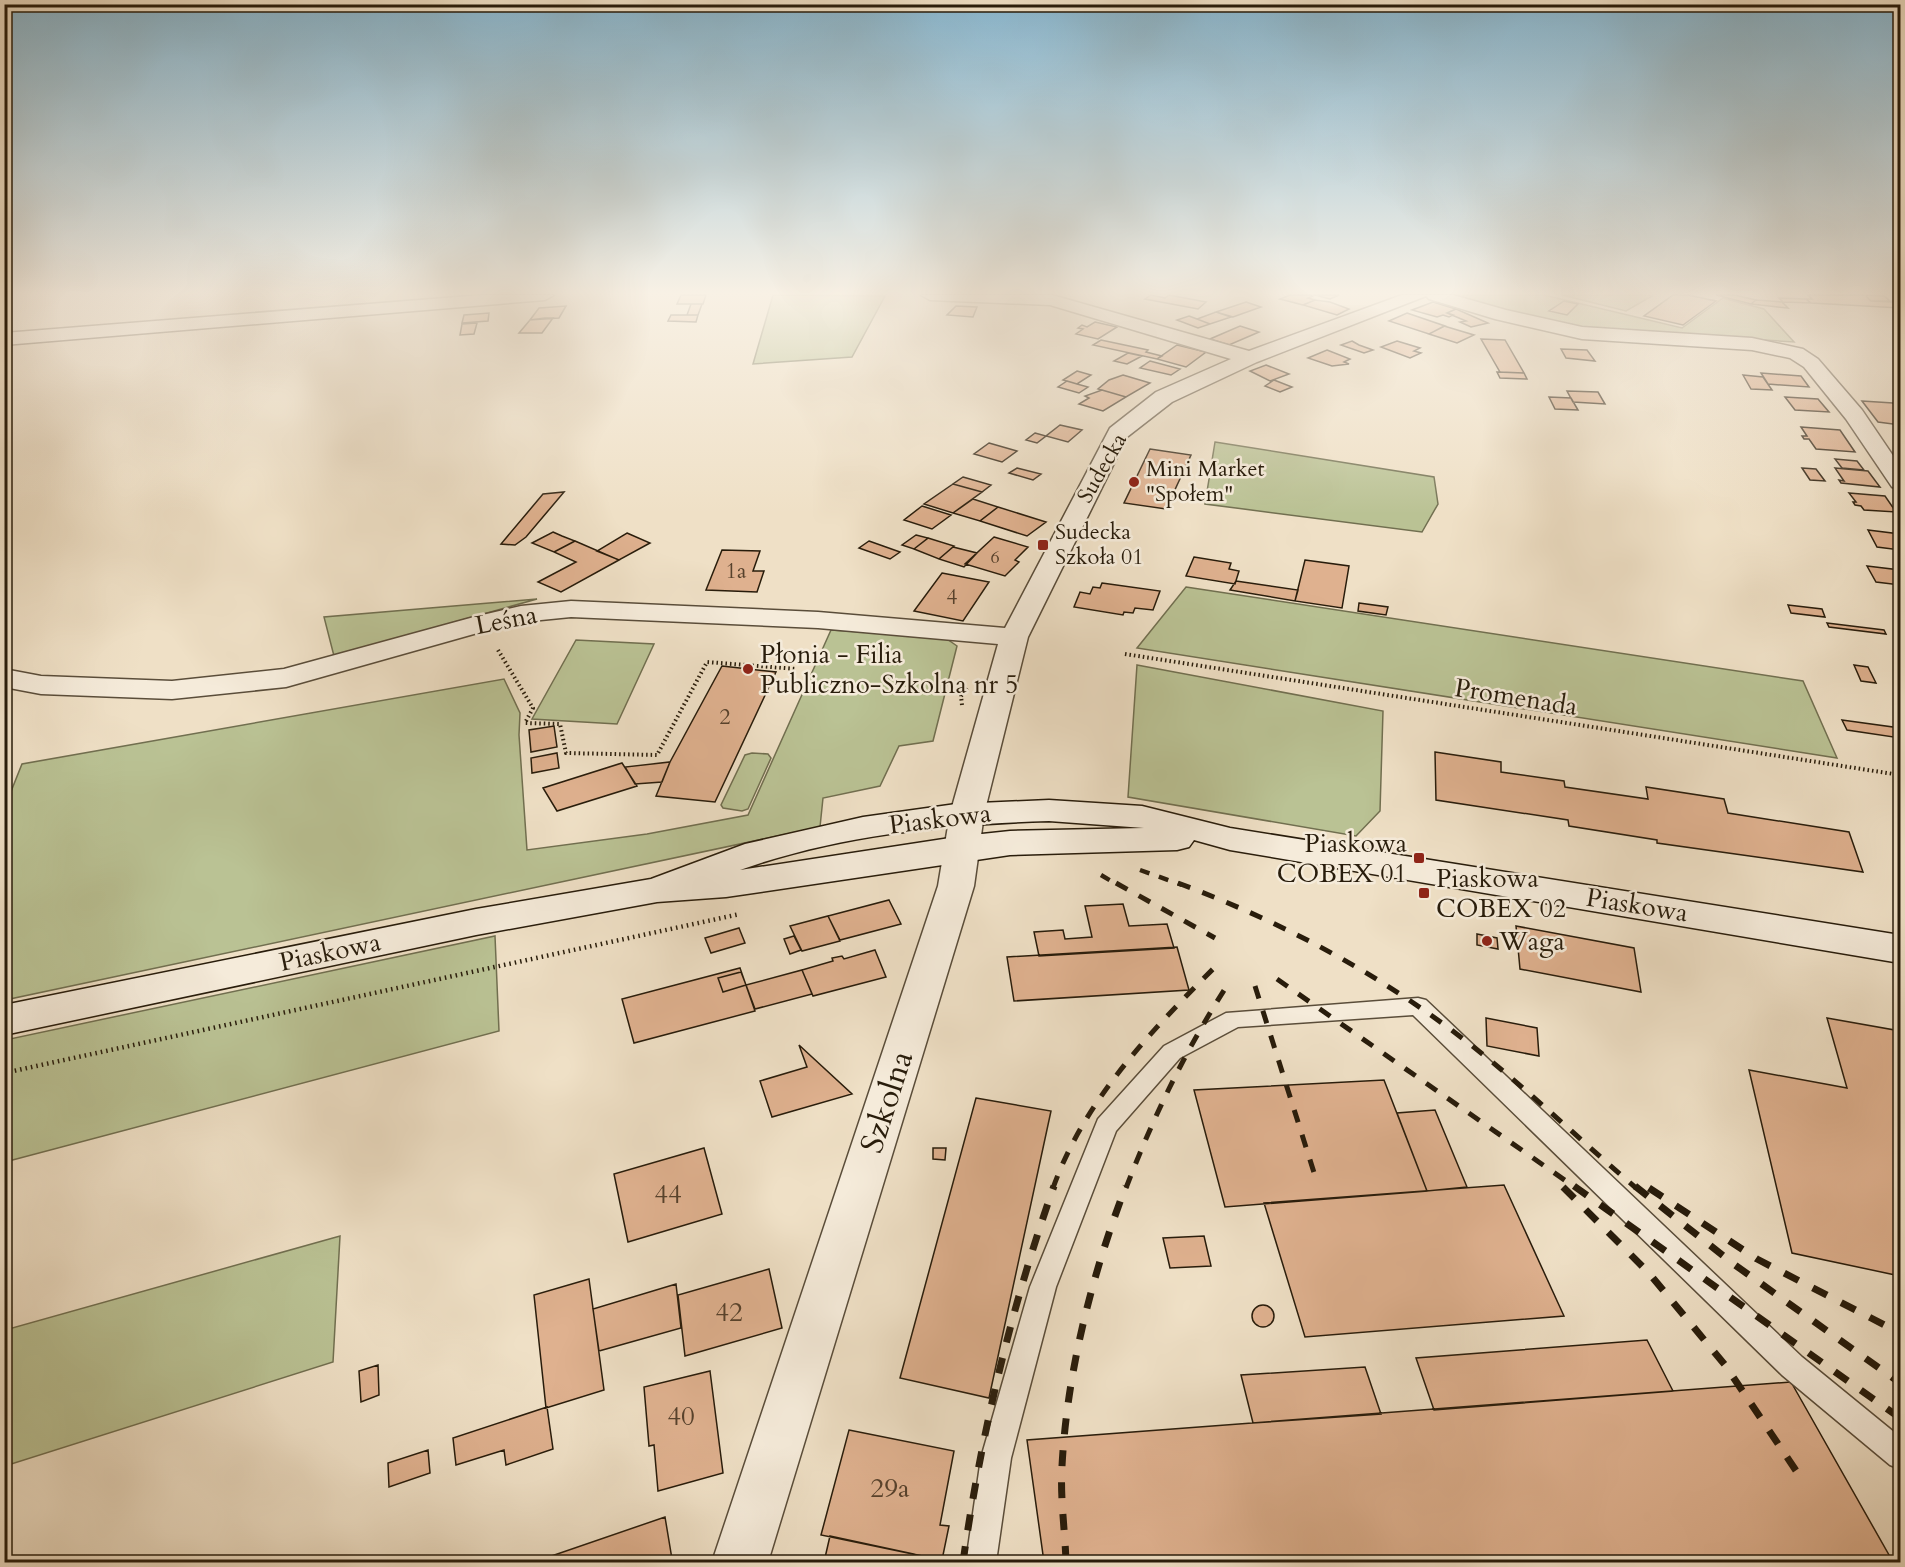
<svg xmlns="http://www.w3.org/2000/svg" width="1905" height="1567" viewBox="0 0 1905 1567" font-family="Cardo,serif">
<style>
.green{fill:#bac294;stroke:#716f50;stroke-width:1.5}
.building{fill:#dfb18f;stroke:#281c0b;stroke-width:1.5}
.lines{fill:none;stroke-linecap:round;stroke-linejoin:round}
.lane-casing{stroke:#5a4d3a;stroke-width:3}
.street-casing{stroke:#5a4d3a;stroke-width:3}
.secondary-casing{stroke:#281c0b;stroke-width:3}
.path-far1{stroke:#281c0b;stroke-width:4;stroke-dasharray:1.5 3;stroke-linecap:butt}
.path{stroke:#281c0b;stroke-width:4.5;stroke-dasharray:1.5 4;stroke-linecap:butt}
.lane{fill:#f5ebda;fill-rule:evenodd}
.street{fill:#f5ebda;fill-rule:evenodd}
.secondary{fill:#f5ebda;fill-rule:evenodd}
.rail-far2{stroke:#281c0b;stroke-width:4.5;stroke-dasharray:10 10;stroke-linecap:butt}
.rail-far1{stroke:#281c0b;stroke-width:5;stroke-dasharray:13 13;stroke-linecap:butt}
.rail{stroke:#281c0b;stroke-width:7;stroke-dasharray:16 16;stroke-linecap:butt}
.poi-dot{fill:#8f2418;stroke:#f5ebda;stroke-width:2}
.labels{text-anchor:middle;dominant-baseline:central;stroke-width:5;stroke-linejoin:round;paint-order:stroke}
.far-number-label{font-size:18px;fill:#56412c}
.far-street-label{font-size:22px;fill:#281c0b;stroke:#f5ebda}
.far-poi-label{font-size:22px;fill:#281c0b;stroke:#f5ebda;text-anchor:start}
.number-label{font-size:22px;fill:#56412c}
.street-label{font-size:26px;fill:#281c0b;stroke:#f5ebda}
.poi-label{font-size:26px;fill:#281c0b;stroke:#f5ebda;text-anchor:start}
.near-number-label{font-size:27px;fill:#56412c}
.near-street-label{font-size:32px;fill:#281c0b;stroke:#f5ebda}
</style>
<rect width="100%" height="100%" fill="#efe0c6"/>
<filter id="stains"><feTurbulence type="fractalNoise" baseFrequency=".00333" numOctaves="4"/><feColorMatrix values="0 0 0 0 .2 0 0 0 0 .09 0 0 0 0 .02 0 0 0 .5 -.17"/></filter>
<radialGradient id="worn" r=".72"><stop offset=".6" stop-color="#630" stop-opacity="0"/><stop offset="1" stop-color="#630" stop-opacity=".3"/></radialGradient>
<!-- green -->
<path class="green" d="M773,295L885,296L852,357L753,364Z
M1453,295H1544L1682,328L1723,298L1764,309L1794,342L1583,328L1531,319Z
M1562,295H1648L1652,296L1626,311Z
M1215,442L1434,477L1438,504L1422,532L1205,504Z
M1186,587L1803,681L1837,758L1137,648Z
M537,599L334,656L324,617Z
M831,630L944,637L957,646L933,741L899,746L880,786L823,798L820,827L5,1000L4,809L22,764L504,679L520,713L519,735L527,850L647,834L748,815Z
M576,640L654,644L617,724L532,719Z
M1137,665L1383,711L1380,811L1356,836L1128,797Z
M752,753L768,754L771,758L748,809L742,811L723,808L721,805L745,755Z
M495,936L499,1031L5,1162V1040Z
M340,1236L333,1362L5,1466V1330Z"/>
<!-- building -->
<path class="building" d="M681,295H706L703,304H677Z
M1151,295L1165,298L1169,295L1206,302L1198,309L1145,299Z
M1290,295H1339L1330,299L1315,295L1308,298L1315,300L1303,305L1280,299Z
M1673,295H1688L1716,301L1683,325L1644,316Z
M1716,295H1734L1756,300L1751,304Z
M1808,295H1865L1871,301H1900V308L1811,303L1806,299H1812Z
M1865,295L1884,296L1891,302L1871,301Z
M1779,298L1806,299L1811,303L1783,302Z
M1315,300L1330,302L1349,309L1337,315L1303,305Z
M1756,300L1782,302L1788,308L1751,304Z
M1564,301L1578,304L1567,315L1549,311Z
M1246,302L1261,307L1233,317L1216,312Z
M1433,302L1456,309L1447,313L1453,315L1449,317L1443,315L1437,317L1412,310Z
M691,304H702L698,315H687Z
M566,306L559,318L530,320L539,308Z
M956,306L977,307L973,317L947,315Z
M1456,309L1488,323L1471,327L1460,322L1466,321L1447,313Z
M1216,312L1231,317L1210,324L1197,319Z
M489,313L488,321L462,323L464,315Z
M1407,313L1445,326L1429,334L1389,321Z
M671,315H698L696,322L668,321Z
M1189,316L1197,319L1210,324L1198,328L1177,320Z
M545,318H553L542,333H519L530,320Z
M1095,322L1117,327L1098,339L1076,334L1083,329L1078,328L1082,325L1087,327Z
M477,323L474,334L460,335L462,324Z
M1240,326L1259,332L1229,345L1210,339Z
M1444,326L1474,335L1457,343L1429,334Z
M1481,339L1505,340L1524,373L1500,372Z
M1101,340L1148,350L1146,352L1162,356L1157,359L1093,345Z
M1352,341L1359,345L1373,350L1364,353L1341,345Z
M1397,341L1420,348L1414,351L1421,353L1410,358L1381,347Z
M1177,345L1206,352L1186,367L1157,359Z
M1561,349L1587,350L1595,361L1566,358Z
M1327,350L1350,359L1344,362L1349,364L1332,366L1308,358Z
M1128,353L1142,356L1127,364L1114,361Z
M1150,361L1180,369L1171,375L1140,368Z
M1266,365L1289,374L1270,381L1250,371Z
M1077,371L1091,375L1077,384L1063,380Z
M1497,372L1524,373L1527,379L1500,378Z
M1761,373L1801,376L1809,387L1768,384Z
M1123,375L1150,383L1126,397L1098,389L1109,380Z
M1743,375L1763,377L1772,390L1751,389Z
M1274,380L1292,387L1280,392L1265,386Z
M1067,381L1077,384L1088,387L1079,393L1058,387Z
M1102,390L1126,397L1103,411L1079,404L1089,398L1085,396Z
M1567,391L1598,392L1605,404L1573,402Z
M1549,397L1571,398L1578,410L1555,409Z
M1785,397L1818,399L1829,412L1795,410Z
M1862,401L1893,403L1900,413V425L1878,422Z
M1060,425L1082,430L1068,442L1046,436Z
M1801,427L1840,430L1855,452L1816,449L1809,439H1804L1802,436H1807Z
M1035,433L1046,436L1037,443L1026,440Z
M989,443L1017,451L1002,462L974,454Z
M1150,449L1191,455L1166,509L1124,503Z
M1835,459L1857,461L1864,470L1842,468Z
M1017,468L1041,474L1033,480L1009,473Z
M1802,468L1816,469L1825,481L1810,480Z
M1835,468L1868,471L1880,487L1841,483L1839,480L1844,481Z
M963,477L991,485L982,492L953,484Z
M953,484L982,492L953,513L924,504Z
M564,492L526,537L515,545L501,544L543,494Z
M1849,493L1885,496L1896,512L1864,510L1861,506L1855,505L1853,502H1856Z
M973,499L998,507L980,521L953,513Z
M922,506L951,515L932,529L904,520Z
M998,507L1046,522L1027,536L980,521Z
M1868,530L1900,534V550L1877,547Z
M553,532L562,536L575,541L554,552L532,543Z
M627,533L650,543L619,560L597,551Z
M916,535L928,538L914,549L902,545Z
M994,537L1028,547L1015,560L1019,562L1005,576L965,564Z
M928,538L954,546L939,559L914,549Z
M575,541L619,560L561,592L538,582L576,562L554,552Z
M869,541L900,552L890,559L859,548Z
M953,547L977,553L964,567L939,559Z
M722,550L760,551L753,571H764L757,592L706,590Z
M1194,557L1231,563L1229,569L1239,571L1235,584L1186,576Z
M1305,560L1349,566L1342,608L1295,601Z
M1867,566L1900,570V585L1876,582Z
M942,573L989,582L963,621L914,611Z
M1236,581L1298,590L1295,601L1230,590Z
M1102,583L1160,591L1153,610L1135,608L1133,613L1124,612L1123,615L1074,607L1080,592L1090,594L1093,587L1100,588Z
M1359,603L1388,607L1386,615L1358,611Z
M1788,605L1822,609L1825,617L1791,613Z
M1827,623L1884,630L1886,634L1829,627Z
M1854,665L1868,667L1876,683L1861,681Z
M722,666L776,672L715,802L656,796L670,762Z
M1842,720L1900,728V738L1847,730Z
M554,726L557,747L531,752L529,730Z
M1435,752L1501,762V772L1564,781L1565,787L1648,799L1646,787L1724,799L1728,813L1849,832L1863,872L1657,843V840L1569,826L1568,820L1436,800Z
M557,753L559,768L532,773L531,758Z
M670,762L662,782L635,784L625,767Z
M622,763L637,786L557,811L543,788Z
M889,900L901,924L840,940L828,916Z
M1123,904L1129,926L1167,924L1174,948L1039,956L1034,932L1063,930L1065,939L1092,937L1085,906Z
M828,916L840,941L802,951L790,926Z
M1516,926L1634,948L1641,992L1520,969Z
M739,928L745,943L711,953L705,938Z
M1477,934L1497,938L1498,949L1477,945Z
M794,936L801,950L790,954L784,939Z
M1177,947L1189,990L1014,1001L1007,957Z
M875,950L886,977L813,996L802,970L833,961L832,958L842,956L844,959Z
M740,968L755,1011L634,1043L622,999Z
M802,970L812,994L755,1009L746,985Z
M741,972L746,985L723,992L718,978Z
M1486,1018L1537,1028L1539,1056L1487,1046Z
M1827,1018L1900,1031V1276L1792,1253L1749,1070L1847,1088Z
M799,1045L852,1094L772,1117L760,1081L807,1067Z
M1384,1080L1427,1191L1225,1207L1194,1090Z
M976,1098L1051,1111L989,1398L900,1378Z
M1435,1110L1467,1187L1427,1191L1397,1113Z
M704,1148L722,1214L628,1242L614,1174Z
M933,1148H946L945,1160L933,1159Z
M1504,1185L1564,1316L1305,1337L1264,1203Z
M1204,1236L1211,1266L1170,1268L1163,1238Z
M769,1269L782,1328L685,1356L678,1295Z
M589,1279L604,1390L546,1408L534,1295Z
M676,1284L681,1328L599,1351L593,1309Z
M1252 1316a11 11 0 1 1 22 0a11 11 0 1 1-22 0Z
M1647,1340L1673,1391L1434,1410L1416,1358Z
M378,1365L379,1395L361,1402L359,1371Z
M1365,1367L1381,1414L1253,1423L1241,1375Z
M710,1371L723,1473L658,1491L654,1445L649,1446L644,1387Z
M1791,1382L1893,1562H1044L1027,1440Z
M547,1407L553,1449L506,1465L504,1450L456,1465L453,1438Z
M849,1430L954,1451L940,1525L949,1526L942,1560L821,1535Z
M428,1450L430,1473L389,1487L388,1463Z
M665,1517L672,1559L663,1562H534Z
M830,1536L914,1554L912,1562H824Z"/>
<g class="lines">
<!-- lane casing -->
<g class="lane-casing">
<path id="lane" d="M1418,998L1426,1000L1802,1357L1900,1437V1469L1890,1465L1782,1375L1413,1015L1238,1027L1180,1058L1116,1131L1056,1287L1011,1458L996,1562H966L981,1458L1030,1287L1098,1119L1164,1046L1226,1013Z"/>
</g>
<!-- street casing -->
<g class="street-casing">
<path id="street" d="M482,295H554L545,300L4,345V333Z
M921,295H1052L1249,351L1402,295H1453L1506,310L1582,327L1752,338L1803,349L1818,359L1862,410L1900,466V489L1892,487L1846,419L1804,367L1790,358L1752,350L1582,339L1495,319L1429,299L1426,296L1257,362L1172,402L1127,437L1028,637L984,814L974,886L768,1562H712L938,886L950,814L998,644L818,628L571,617L521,622L481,632L286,687L172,699L41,694L4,687V669L41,676L172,681L284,669L474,617L521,606L571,601L818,612L1005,628L1110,428L1156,392L1231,359L1050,305L930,300Z"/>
</g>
<!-- secondary casing -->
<g class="secondary-casing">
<path id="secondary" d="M1049,800L1142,806L1230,828L1900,935V963L1230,850L1194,840L1189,847L1177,850L1010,855L726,897L657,902L476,935L4,1035V1005L476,909L651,879L745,844L863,817L956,804ZM1049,821L1144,828L1010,831L963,836L740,870C838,835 946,824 1049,821Z"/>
</g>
<!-- path-far1 -->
<path class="path-far1" d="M498,650L533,708L525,723L560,724L566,753L657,755L707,662L797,669
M1125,654L1900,775
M962,705L961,696L967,688"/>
<!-- path -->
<path class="path" d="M4,1073L740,914"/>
<!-- lane -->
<use href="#lane" class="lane"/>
<!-- street -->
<use href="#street" class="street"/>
<!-- secondary -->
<use href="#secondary" class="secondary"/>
<!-- rail-far2 -->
<path class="rail-far2" d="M1140,870L1182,885
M1101,875L1118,885"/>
<!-- rail-far1 -->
<path class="rail-far1" d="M1116,883L1215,938
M1178,883C1274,919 1363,965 1446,1026C1513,1075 1573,1134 1636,1188
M1277,979L1576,1188
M1255,986L1317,1182
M1053,1188C1084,1101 1149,1033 1213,969
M1126,1188C1154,1115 1187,1047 1230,981"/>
<!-- rail -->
<path class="rail" d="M1574,1186L1900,1418
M1635,1186L1735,1265L1900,1383
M1563,1187L1648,1272L1725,1365L1801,1478
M1649,1188L1757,1259L1900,1333
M963,1562C981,1435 1011,1307 1054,1186
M1066,1562C1065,1530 1060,1498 1062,1466C1067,1372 1092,1274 1126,1186"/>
</g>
<!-- sky -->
<linearGradient id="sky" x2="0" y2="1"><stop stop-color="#89b8d1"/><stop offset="0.57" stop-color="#f8f1e5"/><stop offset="1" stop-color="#f8f1e5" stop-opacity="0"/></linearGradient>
<rect width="1905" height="514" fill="url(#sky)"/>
<!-- markers -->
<g class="poi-dot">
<circle cx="1134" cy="482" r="6"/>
<rect x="1037" y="539" width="12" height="12" rx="3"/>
<circle cx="748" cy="669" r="6"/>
<rect x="1413" y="852" width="12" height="12" rx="3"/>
<rect x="1418" y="887" width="12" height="12" rx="3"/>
<circle cx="1487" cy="941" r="6"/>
</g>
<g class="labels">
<!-- far-number labels -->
<g class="far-number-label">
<text x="995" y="557">6</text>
</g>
<!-- far-street labels -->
<g class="far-street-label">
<text transform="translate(1102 468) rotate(-60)">Sudecka</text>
</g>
<!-- far-poi labels -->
<g class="far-poi-label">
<text x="1146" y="469">Mini Market<tspan x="1146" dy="25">"Społem"</tspan></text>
<text x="1055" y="532">Sudecka<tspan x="1055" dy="25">Szkoła 01</tspan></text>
</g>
<!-- number labels -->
<g class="number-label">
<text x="736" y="571">1a</text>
<text x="952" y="597">4</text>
<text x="725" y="717">2</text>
</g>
<!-- street labels -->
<g class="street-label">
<text transform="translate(506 620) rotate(-11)">Leśna</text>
<text transform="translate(1516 697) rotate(9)">Promenada</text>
<text transform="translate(940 819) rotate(-7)">Piaskowa</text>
<text transform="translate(1637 905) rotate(9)">Piaskowa</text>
<text transform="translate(330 952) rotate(-12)">Piaskowa</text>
</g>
<!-- poi labels -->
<g class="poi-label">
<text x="760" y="654">Płonia - Filia<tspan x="760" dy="30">Publiczno-Szkolna nr 5</tspan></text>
<text x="1407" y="843" text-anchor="end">Piaskowa<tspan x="1407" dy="30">COBEX 01</tspan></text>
<text x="1436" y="878">Piaskowa<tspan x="1436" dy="30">COBEX 02</tspan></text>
<text x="1499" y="941">Waga</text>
</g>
<!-- near-number labels -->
<g class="near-number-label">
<text x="668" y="1194">44</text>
<text x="729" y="1312">42</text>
<text x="681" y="1416">40</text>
<text x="890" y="1488">29a</text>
</g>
<!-- near-street labels -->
<g class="near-street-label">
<text transform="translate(887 1102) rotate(-72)">Szkolna</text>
</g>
</g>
<!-- margin -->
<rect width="1905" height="1567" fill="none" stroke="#efe0c6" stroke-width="24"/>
<rect x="6" y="6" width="1893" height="1555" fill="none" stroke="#281c0b" stroke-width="3"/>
<rect x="12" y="12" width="1881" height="1543" fill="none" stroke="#281c0b" stroke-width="1.5"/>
<rect width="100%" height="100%" filter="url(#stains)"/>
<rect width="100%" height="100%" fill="url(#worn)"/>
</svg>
